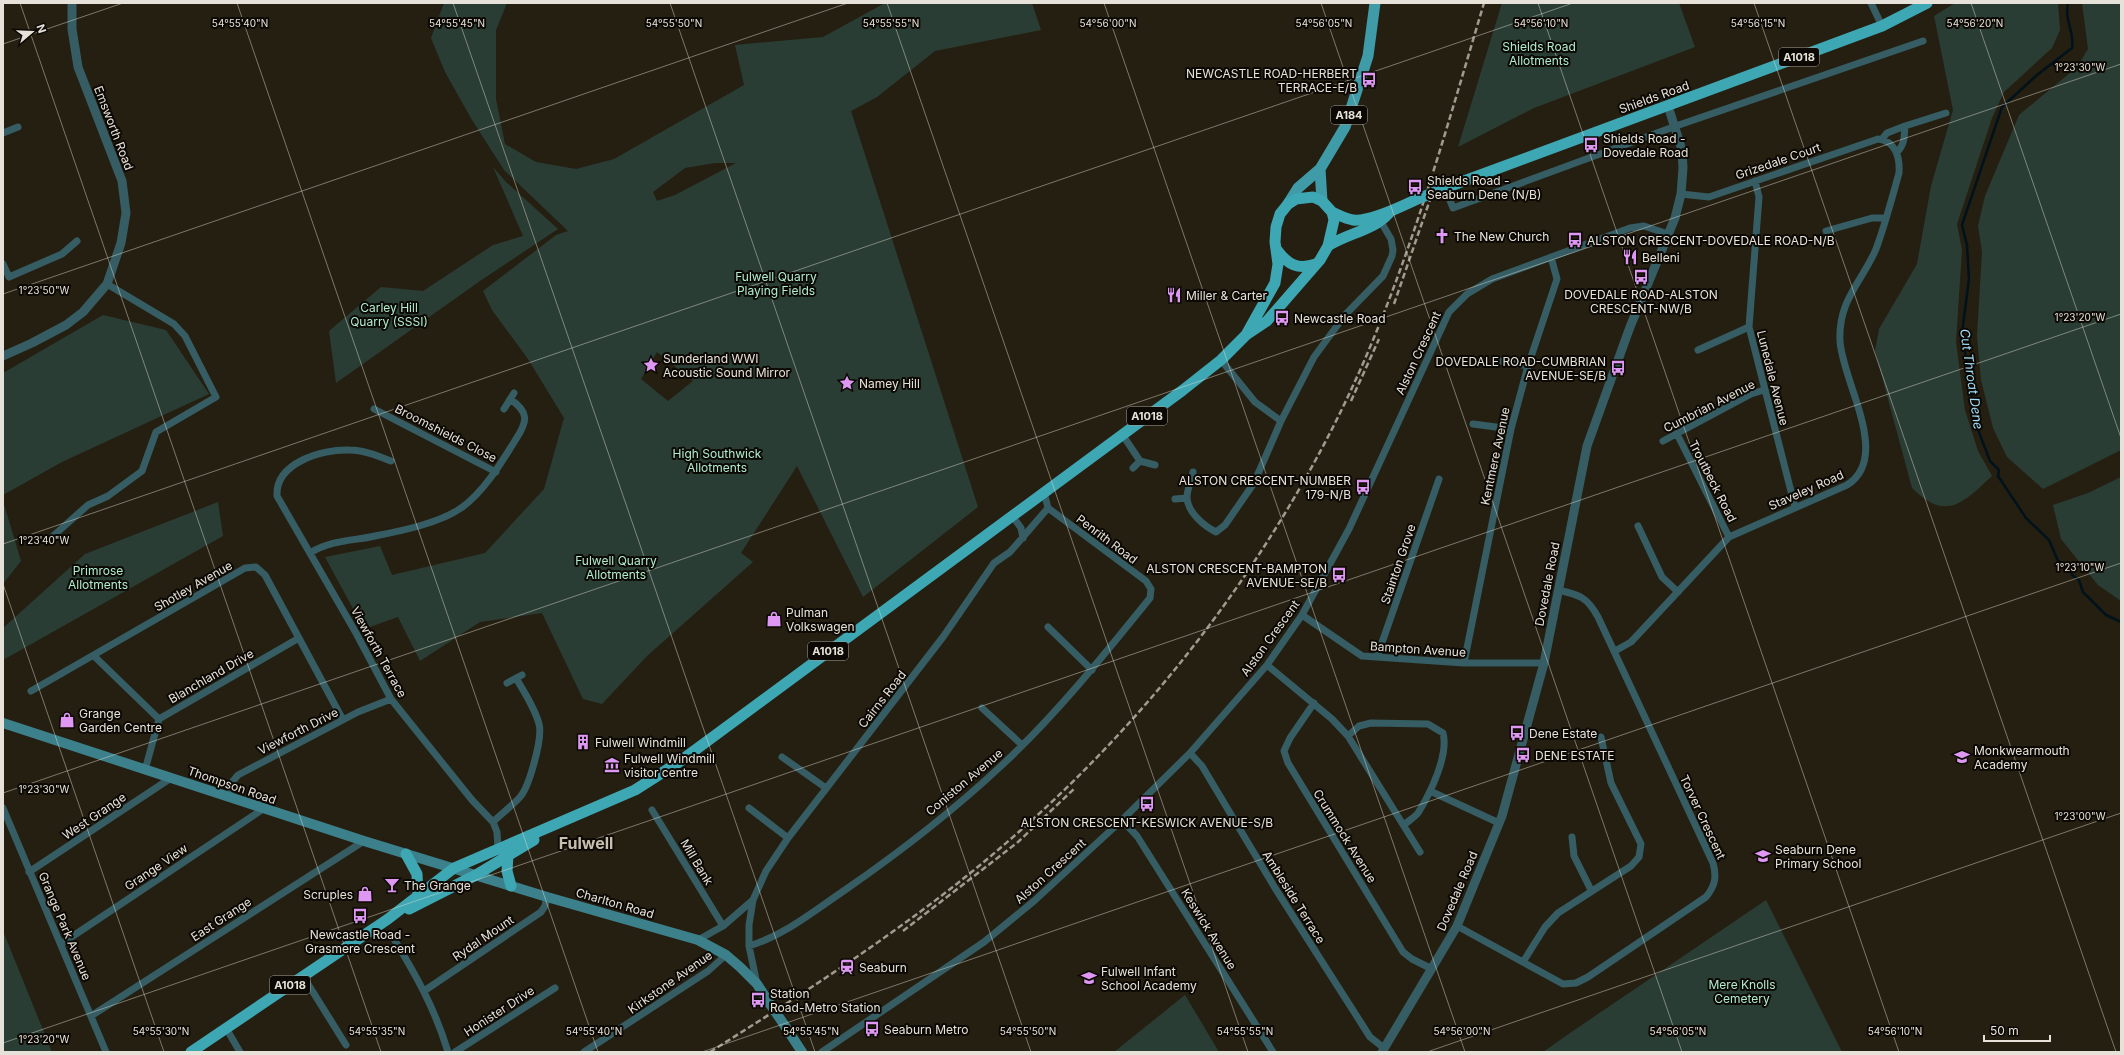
<svg xmlns="http://www.w3.org/2000/svg" width="2124" height="1055" viewBox="0 0 2124 1055" font-family="Inter,sans-serif">
<style>
.green{fill:#2a3d34;fill-rule:evenodd}
.lines{fill:none;stroke-linecap:round;stroke-linejoin:round}
.stream{stroke:#00121b;stroke-width:2.5}
.minor{stroke:#355d63;stroke-width:7}
.tertiary{stroke:#355d63;stroke-width:9}
.secondary{stroke:#3b808a;stroke-width:10}
.primary{stroke:#3e9ba7;stroke-width:11}
.trunk{stroke:#3ea7b4;stroke-width:11}
.rail{stroke:#a09a8f;stroke-width:2.5;stroke-dasharray:6 3;stroke-linecap:butt}
.secondary-bridge{stroke:#3b808a;stroke-width:10}
.trunk-bridge{stroke:#3ea7b4;stroke-width:11}
.ticks{fill:none;stroke:#e7e2d9;stroke-width:1;stroke-opacity:0.45}
.labels{text-anchor:middle;dominant-baseline:central;stroke-width:4;stroke-linejoin:round;paint-order:stroke}
.shield{fill:#0c0905;stroke:#a5a199;stroke-width:1}
.shield-label{font-size:11px;font-weight:bold;fill:#e7e2d9}
.park-label{font-size:12px;fill:#b0edd0;stroke:#0c0905}
.poi-label{font-size:12px;fill:#e7e2d9;stroke:#0c0905;text-anchor:start}
.street-label{font-size:12px;fill:#e7e2d9;stroke:#0c0905}
.water-label{font-size:13px;font-style:italic;fill:#a1defb;stroke:#0c0905}
.district-label{font-size:16px;font-weight:bold;fill:#c8c0ae;stroke:#0c0905}
.ticks-label{font-size:10px;text-anchor:middle;fill:#e7e2d9;stroke:#0c0905;stroke-width:4;stroke-linejoin:round;paint-order:stroke}
</style>
<rect width="100%" height="100%" fill="#251f11"/>
<!-- green -->
<path class="green" d="M444,3H507L496,30V99L505,144L536,162L576,169L614,159L744,85L735,45L823,37L885,3H1032L1041,30L935,51L877,97L851,111L978,507L863,597L797,466L741,553L753,562L647,656L602,704L583,699L542,613L480,622L420,661L398,617L364,629L325,557L380,546L392,575L485,553L544,489L564,418L528,359L492,310L483,291L556,235L568,231L504,170L472,120L445,72L431,38ZM715,163H736L675,195L657,201L653,192L685,168ZM657,352L693,381L668,401L641,379Z
M1502,3H1679L1695,47L1534,108L1458,147Z
M1955,3H2058L2060,30L2052,48L2004,92L1992,118L1957,224L1962,250L1956,342L1965,410L1978,451L1992,476C1963,503 1946,522 1912,488L1875,351L1879,329L1917,264L1931,186L1953,110L1934,16Z
M2082,3H2121V450L2043,489L2007,457L1993,428L1981,380L1977,336L1982,252L1978,226L1985,196L2019,115L2077,67L2088,49Z
M493,167L506,182L558,229L480,281L336,383L329,331L381,287L423,291L493,245L523,236Z
M103,315L166,330L209,394L62,462L3,495V373Z
M2121,477V601L2098,585L2061,539L2053,505L2088,493Z
M3,501L21,561L3,584Z
M218,502L223,536L3,660V628L85,554Z
M1766,900L1842,1052H1543L1570,1033Z
M3,931L52,1052H3Z
M1185,995L1219,1052H1114Z"/>
<g class="lines">
<!-- stream -->
<path class="stream" d="M2068,3C2064,21 2075,32 2072,48L2037,75L2002,107L1967,210L1962,225L1967,245L1969,279L1962,333L1977,427L1990,461L1999,470L1998,476L2026,518L2049,540L2058,561L2069,566L2072,575L2079,580L2083,592L2106,615L2121,622"/>
<!-- minor -->
<path class="minor" d="M1871,3L1882,26
M1905,126L1946,113
M3,133L18,127
M1882,139L1887,133L1905,126C1904,136 1905,145 1897,152
M1755,181L1759,197L1749,327L1795,507
M1445,188L1453,208L1676,126L1923,41
M1826,231L1872,218H1886
M3,264L9,277L62,254L77,241
M1698,350L1749,327
M1221,360L1255,402L1281,421
M1495,360L1528,366
M374,409L496,472
M504,409L514,393
M1473,424L1511,429
M1122,434L1140,461L1155,465
M1677,434L1729,537
M1663,441L1751,394L1764,390
M391,461C378,456 364,450 349,450C322,449 275,463 277,496L356,633L391,699L472,800L493,822L497,832L498,849
M1133,468L1140,461
M1193,472C1192,480 1187,489 1187,497C1187,512 1204,526 1216,532L1225,525L1254,483L1281,421L1314,357L1345,315L1383,276L1392,256L1393,250L1391,239L1381,222
M1044,492L1048,508
M1175,499L1187,498
M1013,517L1021,528L1023,538
M1638,526L1662,577L1678,592
M52,537L88,505L108,496L142,471L156,432L216,397L185,336L174,324L107,284
M310,553C330,540 353,541 375,536C401,531 440,523 461,508C483,493 502,462 516,439C528,421 529,412 510,399
M1302,615L1362,656L1464,663H1544
M1048,627L1092,670
M1615,651L1631,642L1729,537L1847,485C1892,457 1842,381 1840,341C1838,300 1862,282 1876,249C1885,225 1892,198 1899,173C1900,158 1896,141 1878,139L1709,197L1681,194
M94,656L159,719
M1377,657L1439,479
M1464,663L1511,429L1528,366L1557,279L1551,257
M1267,665L1332,719L1348,736L1420,852
M507,683L522,675
M31,691L245,568L256,567L265,575L343,720
M1314,703L1290,738L1284,751L1288,763L1403,952L1412,959L1432,969
M982,708L1022,745
M1348,736L1359,726L1371,723L1428,724L1443,733C1449,755 1430,794 1418,813C1415,817 1408,821 1404,825
M1190,753L1202,766L1275,888L1370,1037L1384,1048
M782,757L826,788
M145,770L159,719L299,638
M1430,791L1499,823
M229,798L233,781L238,775L358,712L391,699
M3,808L106,1052
M749,808L788,838
M652,810L723,926
M1122,820L1137,836L1273,1052
M493,822C501,814 512,806 520,797C529,787 543,738 539,724C535,708 524,692 516,678
M1572,837L1574,856L1591,890
M29,872L171,778
M753,900L766,871L788,838L943,637L994,563L1010,552L1048,508
M1457,926L1563,984L1576,983L1588,977L1706,897C1715,886 1717,877 1713,863L1598,617C1587,597 1580,595 1558,590
M394,939C417,977 435,1009 448,1052
M698,940L723,926L753,900L749,925V946L757,984
M61,944L263,809
M749,946C785,935 814,911 845,890C897,854 955,809 1001,766C1056,715 1103,656 1150,598L1151,589L1146,581L1048,508
M1523,962L1545,927L1558,913L1631,866L1639,857L1641,844L1611,783L1601,737
M303,976L346,1045
M424,991L541,912L545,906L547,897
M91,1016L364,841
M226,1028L240,1052
M455,1052L555,988
M584,1052L708,971L726,955
M822,1052L984,942L1034,901L1122,820L1190,753L1267,665L1302,615L1349,529L1449,312L1467,294L1492,279L1630,228L1644,226L1668,234"/>
<!-- tertiary -->
<path class="tertiary" d="M3,356L32,343L66,325L83,312L107,284L121,243L126,213L122,181L78,67L72,29V3
M1382,1052L1457,926L1502,816L1544,663L1587,446L1630,327L1675,218L1681,194L1683,168L1682,150L1668,106"/>
<!-- secondary -->
<path class="secondary" d="M3,723L364,841L547,897L698,940L726,955L740,967L757,984L770,1004
M785,1026L802,1052"/>
<!-- primary -->
<path class="primary" d="M1320,169L1322,201
M1288,204L1298,188L1320,169L1345,127L1368,56L1375,3"/>
<!-- trunk -->
<path class="trunk" d="M1437,191L1882,26L1927,3
M1332,212C1339,215 1346,219 1353,220C1369,222 1398,208 1413,201
M1328,246C1348,233 1373,231 1389,213
M1277,250C1288,265 1298,270 1316,264
M406,854L417,874L418,896
M508,855L507,871L511,886
M409,909L476,875L534,840
M191,1052L388,919L454,868L635,790L679,762L1183,390L1221,360L1246,335L1267,321L1320,260L1328,246L1334,220L1332,212L1322,201L1313,197L1296,199L1288,204L1280,214L1276,227L1275,242L1278,264L1275,283L1246,335"/>
<!-- rail -->
<path class="rail" d="M1394,304L1432,194
M1351,401L1379,339
M903,931L1018,842L1075,788
M710,1052C815,986 920,919 1013,837C1144,723 1253,583 1332,429C1401,294 1441,147 1484,3"/>
<!-- secondary-bridge -->
<path class="secondary-bridge" d="M770,1004L785,1026"/>
<!-- trunk-bridge -->
<path class="trunk-bridge" d="M1413,201L1437,191"/>
</g>
<!-- ticks -->
<path class="ticks" d="M20,3L381,1052M237,3L598,1052M453,3L815,1052M670,3L1031,1052M887,3L1248,1052M1104,3L1465,1052M1321,3L1682,1052M1538,3L1899,1052M1754,3L2116,1052M1971,3L2121,438M3,44L123,3M3,294L848,3M3,544L1573,3M3,584L164,1052M3,793L2121,64M3,1043L2121,314M702,1052L2121,563M1427,1052L2121,813"/>
<!-- icons -->
<defs>
<g id="bus-bare" transform="scale(1.2)"><path d="M-5-6H5V4H4V6H2V4H-2V6H-4V4H-5ZM-3.5-4V0h7V-4ZM-3.5 1.2v1.5H-2V1.2ZM2 1.2v1.5H3.5V1.2Z" fill="#de98f3" stroke="#0c0905" stroke-width="2.5" paint-order="stroke"/></g>
<g id="church-bare" transform="scale(1.2)"><path d="M-1.2-6h2.4v3.5h3.3v2.4h-3.3V6h-2.4V-.1h-3.3v-2.4h3.3Z" fill="#de98f3" stroke="#0c0905" stroke-width="2.5" paint-order="stroke"/></g>
<g id="restaurant-bare" transform="scale(1.2)"><path d="M-5-6h1v4h1v-4h1v4h1v-4h1v5L-1.5 .5V6h-2V.5L-5-1ZM5-6V6H3V1.5H1.5Q1.5-4 5-6Z" fill="#de98f3" stroke="#0c0905" stroke-width="2.5" paint-order="stroke"/></g>
<g id="sight-bare" transform="scale(1.2)"><path d="M0-6L1.8-2.2L6-1.7L2.9 1.2L3.7 5.4L0 3.3L-3.7 5.4L-2.9 1.2L-6-1.7L-1.8-2.2Z" fill="#de98f3" stroke="#0c0905" stroke-width="2.5" paint-order="stroke"/></g>
<g id="shop-bare" transform="scale(1.2)"><path d="M-5-2.5h2.3a2.7 3.5 0 0 1 5.4 0H5L5.5 6h-11ZM-1.5-2.5h3a1.5 2.3 0 0 0-3 0Z" fill="#de98f3" stroke="#0c0905" stroke-width="2.5" paint-order="stroke"/></g>
<g id="building-bare" transform="scale(1.2)"><path d="M-4-6H4V6H1V3H-1V6H-4ZM-2.5-4.3h1.7v1.8h-1.7ZM.8-4.3h1.7v1.8H.8ZM-2.5-1h1.7V.8h-1.7ZM.8-1h1.7V.8H.8Z" fill="#de98f3" stroke="#0c0905" stroke-width="2.5" paint-order="stroke"/></g>
<g id="school-bare" transform="scale(1.2)"><path d="M0-5L7-2L0 1L-7-2ZM-4 1L0 2.5L4 1V4Q0 6-4 4Z" fill="#de98f3" stroke="#0c0905" stroke-width="2.5" paint-order="stroke"/></g>
<g id="museum-bare" transform="scale(1.2)"><path d="M0-6L6-3V-2H-6V-3ZM-5-1h2V3h-2ZM-1-1h2V3h-2ZM3-1h2V3H3ZM-6 4H6V6H-6Z" fill="#de98f3" stroke="#0c0905" stroke-width="2.5" paint-order="stroke"/></g>
<g id="bar-bare" transform="scale(1.2)"><path d="M-6-5H6L.8 .8V4.5H3.5V6h-7V4.5H-.8V.8Z" fill="#de98f3" stroke="#0c0905" stroke-width="2.5" paint-order="stroke"/></g>
<g id="station-bare" transform="scale(1.2)"><path d="M-3-6H3Q5-6 5-4V2Q5 4 3 4L4.5 6H3L1.5 4h-3L-3 6H-4.5L-3 4Q-5 4-5 2V-4Q-5-6-3-6ZM-3.5-4v3h7v-3ZM-3.5 1v1.5H-2V1ZM2 1v1.5H3.5V1Z" fill="#de98f3" stroke="#0c0905" stroke-width="2.5" paint-order="stroke"/></g>
</defs>
<g fill-rule="evenodd">
<use href="#bus-bare" x="1369" y="80"/>
<use href="#bus-bare" x="1591" y="145"/>
<use href="#bus-bare" x="1415" y="187"/>
<use href="#church-bare" x="1442" y="236"/>
<use href="#bus-bare" x="1575" y="240"/>
<use href="#restaurant-bare" x="1630" y="257"/>
<use href="#bus-bare" x="1641" y="277"/>
<use href="#restaurant-bare" x="1174" y="295"/>
<use href="#bus-bare" x="1282" y="318"/>
<use href="#sight-bare" x="651" y="365"/>
<use href="#bus-bare" x="1618" y="368"/>
<use href="#sight-bare" x="847" y="383"/>
<use href="#bus-bare" x="1363" y="487"/>
<use href="#bus-bare" x="1339" y="575"/>
<use href="#shop-bare" x="774" y="619"/>
<use href="#shop-bare" x="67" y="720"/>
<use href="#bus-bare" x="1517" y="733"/>
<use href="#building-bare" x="583" y="742"/>
<use href="#bus-bare" x="1523" y="755"/>
<use href="#school-bare" x="1962" y="757"/>
<use href="#museum-bare" x="612" y="765"/>
<use href="#bus-bare" x="1147" y="804"/>
<use href="#school-bare" x="1763" y="856"/>
<use href="#bar-bare" x="392" y="885"/>
<use href="#shop-bare" x="365" y="894"/>
<use href="#bus-bare" x="360" y="916"/>
<use href="#station-bare" x="847" y="967"/>
<use href="#school-bare" x="1089" y="978"/>
<use href="#bus-bare" x="758" y="1000"/>
<use href="#bus-bare" x="872" y="1029"/>
</g>
<g class="labels">
<!-- shield labels -->
<g class="shield">
<rect x="1779" y="48" width="40" height="18" rx="3"/>
<rect x="1331" y="106" width="36" height="18" rx="3"/>
<rect x="1127" y="407" width="40" height="18" rx="3"/>
<rect x="808" y="642" width="40" height="18" rx="3"/>
<rect x="270" y="976" width="40" height="18" rx="3"/>
</g>
<g class="shield-label">
<text x="1799" y="57">A1018</text>
<text x="1349" y="115">A184</text>
<text x="1147" y="416">A1018</text>
<text x="828" y="651">A1018</text>
<text x="290" y="985">A1018</text>
</g>
<!-- park labels -->
<g class="park-label">
<text x="1539" y="46">Shields Road<tspan x="1539" dy="14">Allotments</tspan></text>
<text x="776" y="276">Fulwell Quarry<tspan x="776" dy="14">Playing Fields</tspan></text>
<text x="389" y="307">Carley Hill<tspan x="389" dy="14">Quarry (SSSI)</tspan></text>
<text x="717" y="453">High Southwick<tspan x="717" dy="14">Allotments</tspan></text>
<text x="616" y="560">Fulwell Quarry<tspan x="616" dy="14">Allotments</tspan></text>
<text x="98" y="570">Primrose<tspan x="98" dy="14">Allotments</tspan></text>
<text x="1742" y="984">Mere Knolls<tspan x="1742" dy="14">Cemetery</tspan></text>
</g>
<!-- poi labels -->
<g class="poi-label">
<text x="1357" y="73" text-anchor="end">NEWCASTLE ROAD-HERBERT<tspan x="1357" dy="14">TERRACE-E/B</tspan></text>
<text x="1603" y="138">Shields Road -<tspan x="1603" dy="14">Dovedale Road</tspan></text>
<text x="1427" y="180">Shields Road -<tspan x="1427" dy="14">Seaburn Dene (N/B)</tspan></text>
<text x="1454" y="236">The New Church</text>
<text x="1587" y="240">ALSTON CRESCENT-DOVEDALE ROAD-N/B</text>
<text x="1642" y="257">Belleni</text>
<text x="1641" y="294" text-anchor="middle">DOVEDALE ROAD-ALSTON<tspan x="1641" dy="14">CRESCENT-NW/B</tspan></text>
<text x="1186" y="295">Miller &amp; Carter</text>
<text x="1294" y="318">Newcastle Road</text>
<text x="663" y="358">Sunderland WWI<tspan x="663" dy="14">Acoustic Sound Mirror</tspan></text>
<text x="1606" y="361" text-anchor="end">DOVEDALE ROAD-CUMBRIAN<tspan x="1606" dy="14">AVENUE-SE/B</tspan></text>
<text x="859" y="383">Namey Hill</text>
<text x="1351" y="480" text-anchor="end">ALSTON CRESCENT-NUMBER<tspan x="1351" dy="14">179-N/B</tspan></text>
<text x="1327" y="568" text-anchor="end">ALSTON CRESCENT-BAMPTON<tspan x="1327" dy="14">AVENUE-SE/B</tspan></text>
<text x="786" y="612">Pulman<tspan x="786" dy="14">Volkswagen</tspan></text>
<text x="79" y="713">Grange<tspan x="79" dy="14">Garden Centre</tspan></text>
<text x="1529" y="733">Dene Estate</text>
<text x="595" y="742">Fulwell Windmill</text>
<text x="1974" y="750">Monkwearmouth<tspan x="1974" dy="14">Academy</tspan></text>
<text x="1535" y="755">DENE ESTATE</text>
<text x="624" y="758">Fulwell Windmill<tspan x="624" dy="14">visitor centre</tspan></text>
<text x="1147" y="822" text-anchor="middle">ALSTON CRESCENT-KESWICK AVENUE-S/B</text>
<text x="1775" y="849">Seaburn Dene<tspan x="1775" dy="14">Primary School</tspan></text>
<text x="404" y="885">The Grange</text>
<text x="353" y="894" text-anchor="end">Scruples</text>
<text x="360" y="934" text-anchor="middle">Newcastle Road -<tspan x="360" dy="14">Grasmere Crescent</tspan></text>
<text x="859" y="967">Seaburn</text>
<text x="1101" y="971">Fulwell Infant<tspan x="1101" dy="14">School Academy</tspan></text>
<text x="770" y="993">Station<tspan x="770" dy="14">Road-Metro Station</tspan></text>
<text x="884" y="1029">Seaburn Metro</text>
</g>
<!-- street labels -->
<g class="street-label">
<text transform="translate(1654 97) rotate(-20)">Shields Road</text>
<text transform="translate(114 128) rotate(69)">Emsworth Road</text>
<text transform="translate(1778 161) rotate(-19)">Grizedale Court</text>
<text transform="translate(1418 353) rotate(-65)">Alston Crescent</text>
<text transform="translate(1773 378) rotate(76)">Lunedale Avenue</text>
<text transform="translate(1709 406) rotate(-27)">Cumbrian Avenue</text>
<text transform="translate(446 433) rotate(27)">Broomshields Close</text>
<text transform="translate(1495 456) rotate(-78)">Kentmere Avenue</text>
<text transform="translate(1713 481) rotate(63)">Troutbeck Road</text>
<text transform="translate(1806 490) rotate(-24)">Staveley Road</text>
<text transform="translate(1107 539) rotate(37)">Penrith Road</text>
<text transform="translate(1398 564) rotate(-71)">Stainton Grove</text>
<text transform="translate(1547 584) rotate(-79)">Dovedale Road</text>
<text transform="translate(193 586) rotate(-30)">Shotley Avenue</text>
<text transform="translate(1270 638) rotate(-54)">Alston Crescent</text>
<text transform="translate(1418 649) rotate(4)">Bampton Avenue</text>
<text transform="translate(379 652) rotate(61)">Viewforth Terrace</text>
<text transform="translate(211 676) rotate(-30)">Blanchland Drive</text>
<text transform="translate(882 699) rotate(-52)">Cairns Road</text>
<text transform="translate(298 731) rotate(-27)">Viewforth Drive</text>
<text transform="translate(964 782) rotate(-40)">Coniston Avenue</text>
<text transform="translate(232 785) rotate(19)">Thompson Road</text>
<text transform="translate(94 816) rotate(-34)">West Grange</text>
<text transform="translate(1703 817) rotate(65)">Torver Crescent</text>
<text transform="translate(1345 836) rotate(58)">Crummock Avenue</text>
<text transform="translate(697 862) rotate(59)">Mill Bank</text>
<text transform="translate(156 867) rotate(-34)">Grange View</text>
<text transform="translate(1050 871) rotate(-42)">Alston Crescent</text>
<text transform="translate(1457 891) rotate(-67)">Dovedale Road</text>
<text transform="translate(1294 897) rotate(58)">Ambleside Terrace</text>
<text transform="translate(615 903) rotate(16)">Charlton Road</text>
<text transform="translate(221 919) rotate(-33)">East Grange</text>
<text transform="translate(65 926) rotate(67)">Grange Park Avenue</text>
<text transform="translate(1209 929) rotate(58)">Keswick Avenue</text>
<text transform="translate(483 938) rotate(-34)">Rydal Mount</text>
<text transform="translate(670 982) rotate(-35)">Kirkstone Avenue</text>
<text transform="translate(499 1011) rotate(-33)">Honister Drive</text>
</g>
<!-- water labels -->
<g class="water-label">
<text transform="translate(1972 379) rotate(82)">Cut Throat Dene</text>
</g>
<!-- district labels -->
<g class="district-label">
<text x="586" y="843">Fulwell</text>
</g>
</g>
<g class="ticks-label">
<text x="1975" y="27">54°56'20"N</text>
<text x="240" y="27">54°55'40"N</text>
<text x="457" y="27">54°55'45"N</text>
<text x="674" y="27">54°55'50"N</text>
<text x="891" y="27">54°55'55"N</text>
<text x="1108" y="27">54°56'00"N</text>
<text x="1324" y="27">54°56'05"N</text>
<text x="1541" y="27">54°56'10"N</text>
<text x="1758" y="27">54°56'15"N</text>
<text x="2080" y="71">1°23'30"W</text>
<text x="44" y="294">1°23'50"W</text>
<text x="2080" y="321">1°23'20"W</text>
<text x="44" y="544">1°23'40"W</text>
<text x="2080" y="571">1°23'10"W</text>
<text x="44" y="793">1°23'30"W</text>
<text x="2080" y="820">1°23'00"W</text>
<text x="161" y="1035">54°55'30"N</text>
<text x="377" y="1035">54°55'35"N</text>
<text x="594" y="1035">54°55'40"N</text>
<text x="811" y="1035">54°55'45"N</text>
<text x="1028" y="1035">54°55'50"N</text>
<text x="1245" y="1035">54°55'55"N</text>
<text x="1462" y="1035">54°56'00"N</text>
<text x="1678" y="1035">54°56'05"N</text>
<text x="1895" y="1035">54°56'10"N</text>
<text x="44" y="1043">1°23'20"W</text>
</g>
<!-- border -->
<rect width="2124" height="1055" fill="none" stroke="#e7e2d9" stroke-width="8"/>
<!-- north arrow -->
<g transform="translate(32 32) rotate(71)" stroke="#0c0905" stroke-width="3" paint-order="stroke">
<path d="M0-3L7 15L0 10L-7 15Z" fill="#e7e2d9"/>
<text y="-6" font-size="11" font-weight="bold" text-anchor="middle" fill="#e7e2d9">N</text>
</g>
<!-- scale -->
<path d="M1984 1035v6h66v-6" fill="none" stroke="#e7e2d9" stroke-width="2"/>
<text x="1990" y="1035" font-size="12" fill="#e7e2d9" stroke="#0c0905" stroke-width="3" paint-order="stroke">50 m</text>
</svg>
